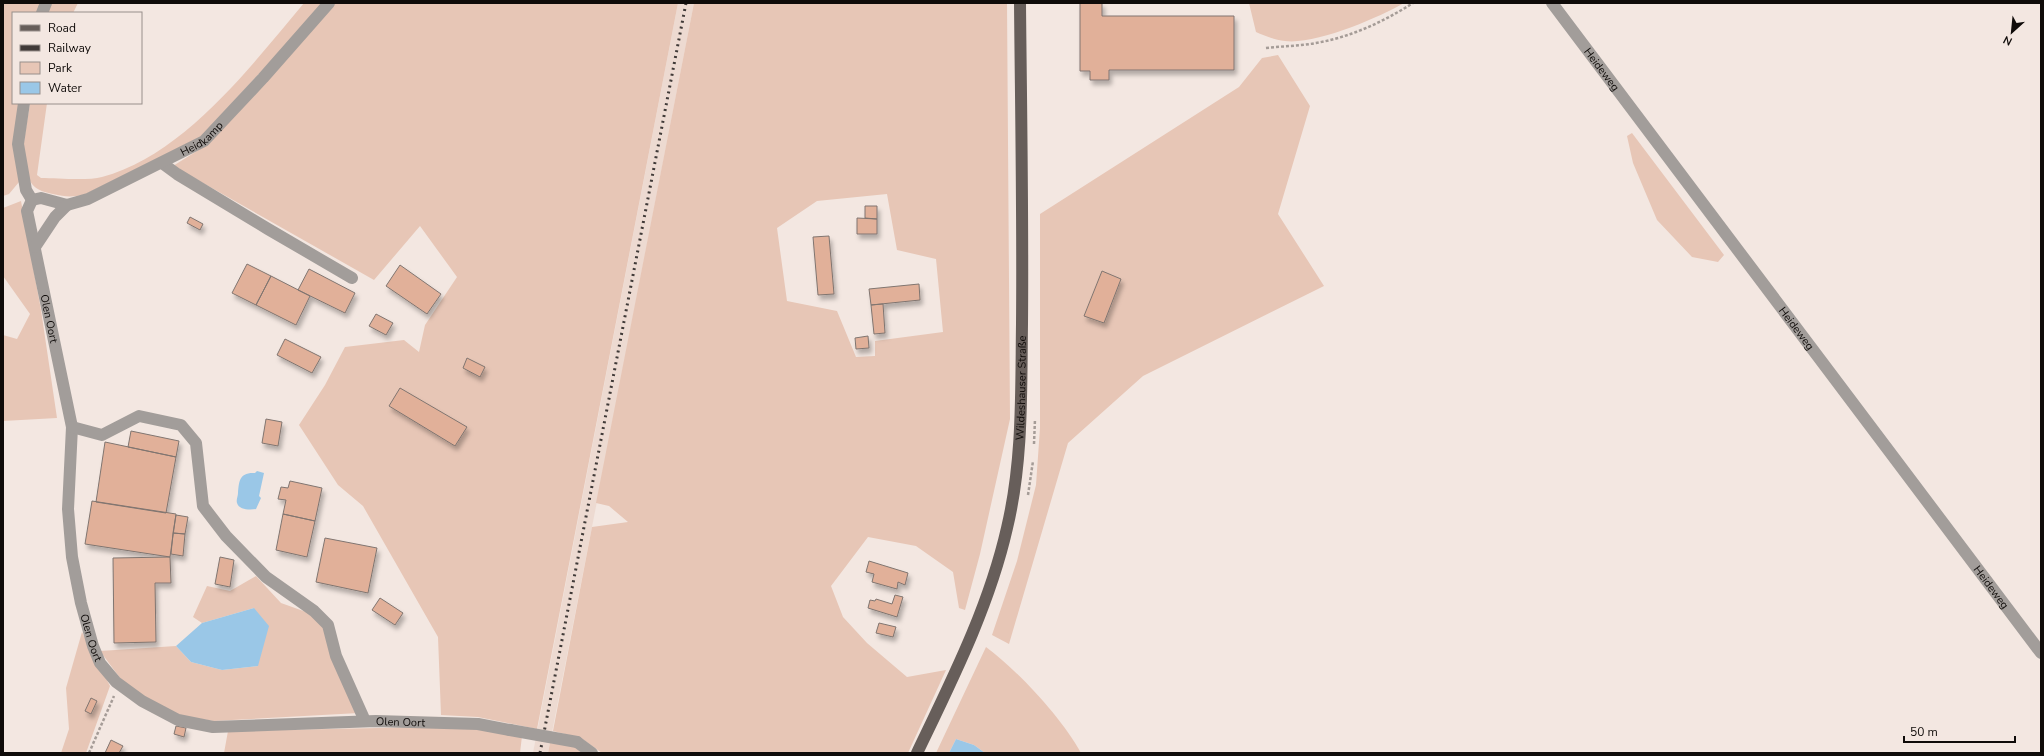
<svg xmlns="http://www.w3.org/2000/svg" width="2044" height="756" viewBox="0 0 2044 756" font-family="'Nunito Sans',sans-serif">
<style>
.built{fill:#eddad1}
.green{fill:#e7c6b6;fill-rule:evenodd}
.water{fill:#9ac7e7}
.building{fill:#e1b099;stroke:#807570;filter:url(#shadow)}
.lines{fill:none;stroke-linecap:round;stroke-linejoin:round}
.path{stroke:#a59c97;stroke-width:2.5;stroke-dasharray:3 2;stroke-linecap:butt}
.minor{stroke:#a29d9a;stroke-width:12}
.major{stroke:#675e5a;stroke-width:12}
.rail{stroke:#403a38;stroke-width:3;stroke-dasharray:2 4;stroke-linecap:butt}
.minor-bridge{stroke:#a29d9a;stroke-width:12}
.labels{text-anchor:middle;dominant-baseline:central;stroke-width:3;stroke-linejoin:round;paint-order:stroke}
.street-label{font-size:11px;fill:#0f0b09;stroke:#f3e7e1}
</style>
<defs>
<filter id="shadow"><feDropShadow dx="2.5" dy="4.5" stdDeviation="2" flood-color="#0004"/></filter>
</defs>
<rect width="100%" height="100%" fill="#f3e7e1"/>
<!-- built -->
<path class="built" d="M678,3H694L548,753H533Z"/>
<!-- green -->
<path class="green" d="M3,3H42L37,13H13V103H19V182L9,194L3,196Z
M51,3H78L73,13H47Z
M304,3H324L200,138L84,195C72,197 65,197 53,194C47,193 36,190 32,184C16,163 27,127 30,103H47L37,175L41,178C57,178 87,181 102,177C184,155 251,66 304,3Z
M334,3H678L537,729L478,717L441,715L438,637L363,506L338,485L299,425L325,385L345,347L404,340L419,352L425,325L457,277L420,226L374,280L173,166L208,144Z
M694,3H1007L1010,419L980,554L965,610L959,608L953,572L916,546L868,537L831,586L843,617L867,643L907,677L946,670L908,753H602L581,738L553,731L592,527L628,522L609,506L596,503ZM887,194L897,250L936,259L943,332L875,341V356L856,357L837,311L787,301L777,228L817,201Z
M1249,3H1404C1378,18 1315,45 1285,41C1275,40 1265,36 1256,32Z
M1278,55L1310,106L1278,214L1324,286L1143,376L1068,443L1009,644L992,635L1017,561L1036,485L1040,428V214L1239,87L1262,58Z
M1632,133L1724,255L1718,262L1692,257L1657,220L1633,163L1627,136Z
M21,201L41,310L57,418L3,421V335L17,339L30,314L3,276V208Z
M256,576L281,603L309,613L326,627L359,713L213,721L179,715L161,708L123,682L100,651L176,646L191,662L222,670L258,666L254,608L202,623L193,617L207,586L230,591Z
M82,632L110,686L86,753H61L69,729L66,688Z
M986,647C1019,672 1061,717 1081,753H985L974,745L956,739L949,753H936Z
M477,726L522,736L520,753H224L228,731Z
M550,743L574,746L583,753H548Z"/>
<!-- water -->
<path class="water" d="M257,471L264,473L259,496L261,498L256,509C250,510 239,510 237,503C236,500 238,496 238,493C239,482 239,472 255,473Z
M254,608L269,626L258,666L222,670L191,662L176,646L202,623Z
M956,739L974,745L985,753H949Z"/>
<!-- building -->
<path class="building" d="M1080,3H1102V16H1234V70H1109V80H1090V71H1080Z
M865,206H877V219L865,218Z
M190,217L203,224L200,230L187,223Z
M857,218L877,219V234H857Z
M829,236L834,294L818,295L813,237Z
M247,264L271,276L256,305L232,293Z
M400,265L441,294L427,314L386,286Z
M309,269L355,293L345,313L298,290Z
M1102,271L1121,279L1104,323L1084,316Z
M271,276L310,296L296,325L256,305Z
M919,284L920,300L871,305L869,289Z
M883,304L885,333L874,334L871,305Z
M376,314L393,323L386,335L369,326Z
M868,336L869,348L856,349L855,338Z
M285,339L321,357L312,373L277,355Z
M467,358L485,367L480,377L463,368Z
M400,388L467,427L455,446L389,406Z
M266,419L282,422L278,446L262,443Z
M131,431L179,441L176,457L128,447Z
M105,442L176,457L166,513L96,502Z
M290,481L322,488L315,521L283,514L286,500L278,499L281,487L288,488Z
M92,501L176,514L170,557L85,544Z
M283,514L315,521L307,557L276,550Z
M176,515L188,517L185,534L173,533Z
M173,533L185,534L183,556L171,554Z
M325,538L377,548L368,593L316,582Z
M170,557L171,583H155L156,642L114,643L113,558Z
M220,557L234,560L230,587L215,584Z
M869,561L908,573L905,585L898,582L897,589L872,582L874,574L866,572Z
M895,595L903,597L897,617L868,608L870,600L875,601L876,599L892,604Z
M380,598L403,613L395,625L372,610Z
M879,623L896,627L893,637L876,633Z
M91,698L97,701L91,714L85,711Z
M176,726L186,728L184,737L174,734Z
M111,740L123,746L119,753H105Z"/>
<g class="lines">
<!-- path -->
<path class="path" d="M1266,48C1283,46 1300,46 1316,43C1351,37 1383,22 1413,3
M1034,444L1035,419
M1028,495L1033,461
M89,753L114,696"/>
<!-- minor -->
<g class="minor">
<path id="s1" d="M1552,3L2041,653"/>
<path d="M42,13L46,3"/>
<path d="M24,103L18,144L26,190L32,200"/>
<path d="M162,163L177,174L268,229L352,278"/>
<path id="s2" d="M32,200L27,211L72,427L68,509L72,557L81,603L93,646L100,663L116,682L142,701L178,720L213,727L376,721L478,724L510,730"/>
<path id="s3" d="M32,200L41,198L67,205L88,199L204,141L263,78L329,3"/>
<path d="M35,247L55,217L67,205"/>
<path d="M72,427L102,435L139,416L181,425L196,443L203,506L226,536L266,577L314,611L328,625L336,656L365,721"/>
<path d="M577,742L592,753"/>
</g>
<!-- major -->
<path class="major" id="s4" d="M917,753C952,680 989,607 1007,528C1023,461 1021,392 1022,324C1023,217 1021,110 1020,3"/>
<!-- rail -->
<path class="rail" d="M540,753L686,3"/>
<!-- minor-bridge -->
<path class="minor-bridge" d="M510,730L577,742"/>
</g>
<g class="labels">
<!-- street labels -->
<g class="street-label">
<text stroke="none"><textPath href="#s1" startOffset="83">Heideweg</textPath></text>
<text stroke="none"><textPath href="#s3" startOffset="187">Heidkamp</textPath></text>
<text stroke="none"><textPath href="#s2" startOffset="122">Olen Oort</textPath></text>
<text stroke="none"><textPath href="#s1" startOffset="407">Heideweg</textPath></text>
<text stroke="none"><textPath href="#s4" startOffset="384">Wildeshauser Straße</textPath></text>
<text stroke="none"><textPath href="#s1" startOffset="731">Heideweg</textPath></text>
<text stroke="none"><textPath href="#s2" startOffset="446">Olen Oort</textPath></text>
<text stroke="none"><textPath href="#s2" startOffset="794">Olen Oort</textPath></text>
</g>
</g>
<!-- border -->
<rect width="2044" height="756" fill="none" stroke="#0f0b09" stroke-width="8"/>
<!-- legend -->
<rect x="12" y="12" width="130" height="92" fill="#f3e7e1" stroke="#988f8b"/>
<rect x="20" y="25" width="20" height="6" fill="#675e5a" stroke="#988f8b"/>
<text x="48" y="32" font-size="12" fill="#0f0b09">Road</text>
<rect x="20" y="45" width="20" height="6" fill="#403a38" stroke="#988f8b"/>
<text x="48" y="52" font-size="12" fill="#0f0b09">Railway</text>
<rect x="20" y="62" width="20" height="12" fill="#e7c6b6" stroke="#988f8b"/>
<text x="48" y="72" font-size="12" fill="#0f0b09">Park</text>
<rect x="20" y="82" width="20" height="12" fill="#9ac7e7" stroke="#988f8b"/>
<text x="48" y="92" font-size="12" fill="#0f0b09">Water</text>
<!-- north arrow -->
<g transform="translate(2012 32) rotate(207)" stroke="#f3e7e1" stroke-width="3" paint-order="stroke">
<path d="M0-3L7 15L0 10L-7 15Z" fill="#0f0b09"/>
<text y="-6" font-size="11" font-weight="bold" text-anchor="middle" fill="#0f0b09">N</text>
</g>
<!-- scale -->
<path d="M1904 736v6h111v-6" fill="none" stroke="#0f0b09" stroke-width="2"/>
<text x="1910" y="736" font-size="12" fill="#0f0b09" stroke="#f3e7e1" stroke-width="3" paint-order="stroke">50 m</text>
</svg>
